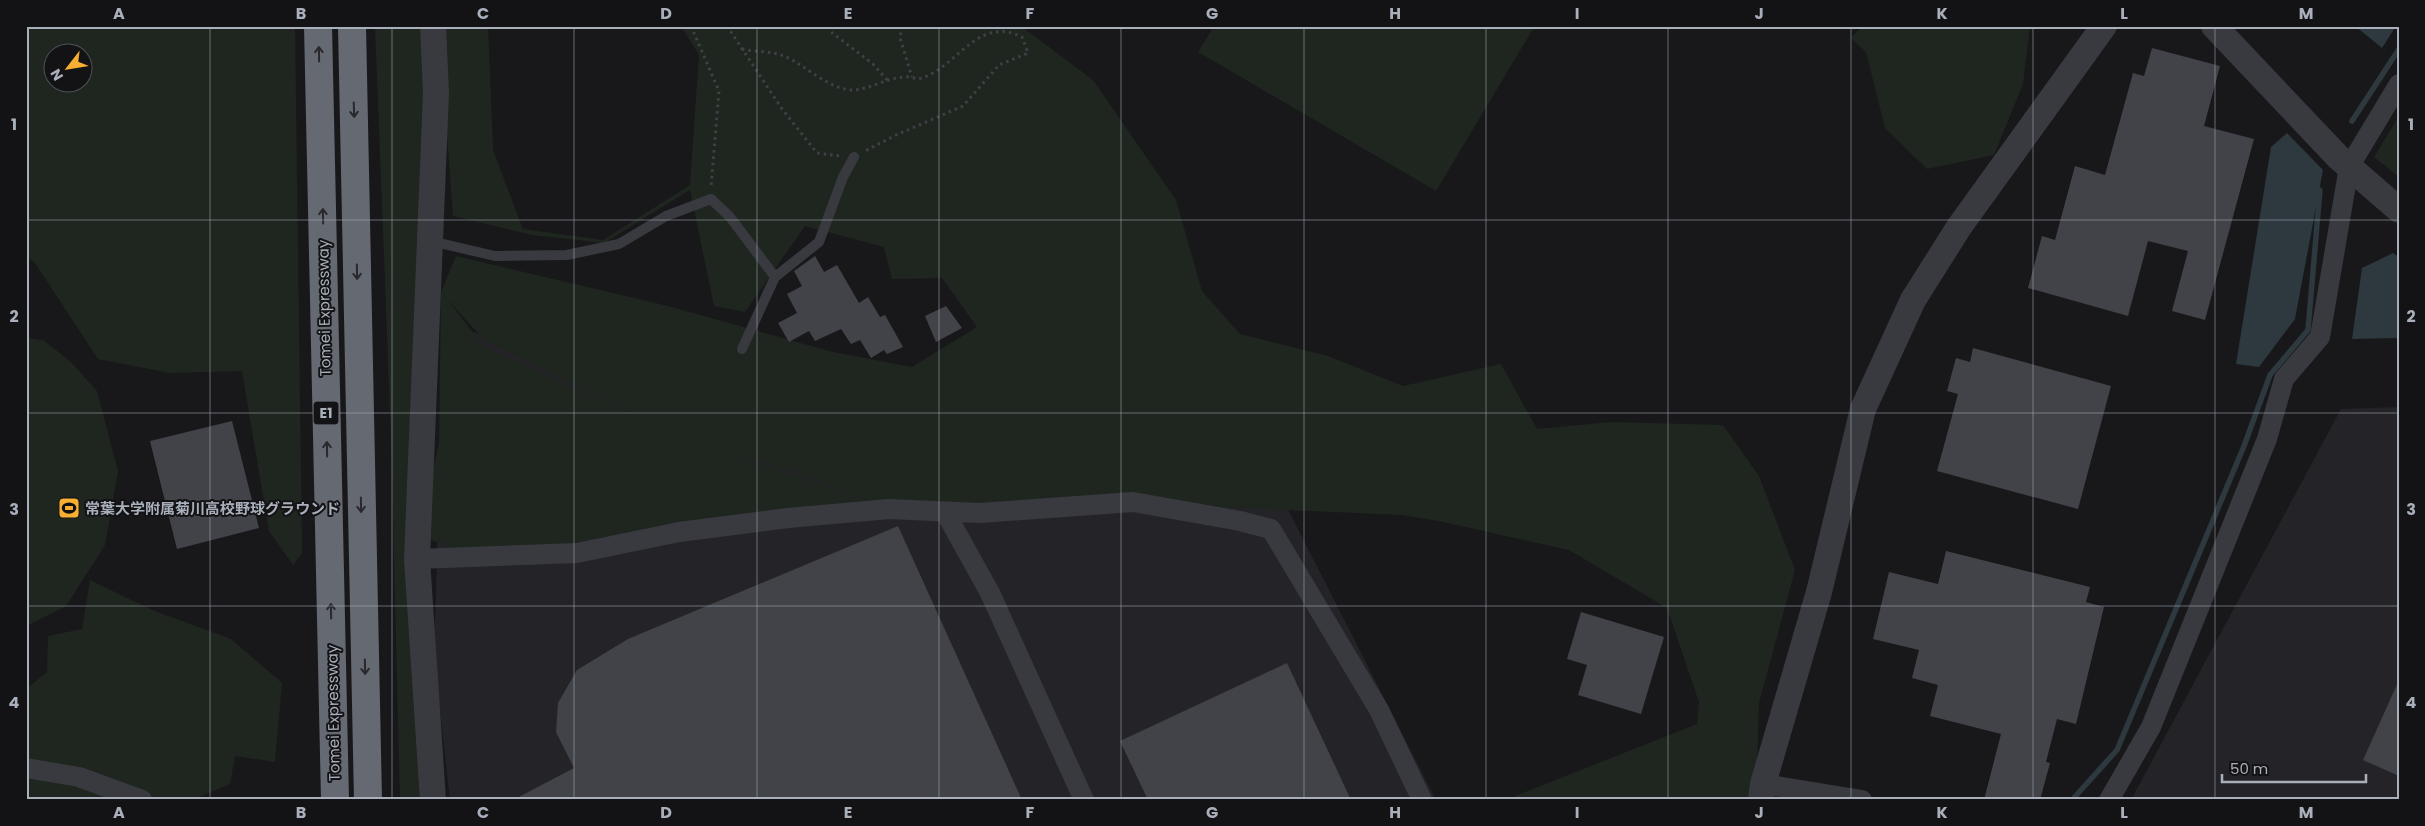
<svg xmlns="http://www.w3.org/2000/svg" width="2425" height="826" viewBox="0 0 2425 826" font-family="Poppins,'Noto Sans JP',sans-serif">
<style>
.built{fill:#242428}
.green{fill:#1e261f;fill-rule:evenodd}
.water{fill:#2d383f}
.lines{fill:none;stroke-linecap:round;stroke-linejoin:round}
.stream{stroke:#2d383f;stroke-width:5.5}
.building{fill:#424348}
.path{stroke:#3f4147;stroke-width:3;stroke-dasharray:2.5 4;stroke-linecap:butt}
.service{stroke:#393a40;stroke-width:10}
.minor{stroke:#393a40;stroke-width:20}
.tertiary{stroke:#393a40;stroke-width:26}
.motorway{stroke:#656971;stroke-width:28}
.oneway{stroke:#28282d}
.grid{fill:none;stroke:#aab0bb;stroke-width:1;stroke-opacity:0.55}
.labels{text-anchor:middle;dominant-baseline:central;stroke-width:4;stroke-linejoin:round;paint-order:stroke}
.shield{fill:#131316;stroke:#7d818a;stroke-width:1}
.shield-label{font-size:14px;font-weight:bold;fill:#aab0bb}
.street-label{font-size:15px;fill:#aab0bb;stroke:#131316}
.poi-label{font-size:15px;font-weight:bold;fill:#aab0bb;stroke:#131316;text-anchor:start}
.neatline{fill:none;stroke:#aab0bb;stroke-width:2}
.grid-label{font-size:16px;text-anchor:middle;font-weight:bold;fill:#aab0bb}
</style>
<rect width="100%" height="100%" fill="#18181b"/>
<!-- built -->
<path class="built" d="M444,320L846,483L1268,470L1436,800H450L434,656Z
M2399,407V800H2131L2341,409Z"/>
<!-- green -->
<path class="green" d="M26,26H295L302,553L293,565L269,531L242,371L170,373L98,359L35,263L26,256ZM82,52V82H52V52Z
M375,26H433L423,514L439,443L441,292L456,256L668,306L833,352L912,367L977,327L942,278L892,279L884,247L805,226L745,312L714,306L690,190L604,243L532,235L453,216L439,26H488L493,150L523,229L603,240L690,185L699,55L681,26H1021L1093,80L1176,200L1202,291L1240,334L1328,356L1403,386L1501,364L1537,429L1611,422L1723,425L1759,476L1795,570L1759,703L1756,800H1505L1697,724L1699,702L1667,608L1569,550L1439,521L1402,515L1108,502L945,512L477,557L423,537L433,800H400L391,436ZM447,299L485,341L635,415L484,347ZM730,453L788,470L868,501H867Z
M1214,26H1533L1534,27L1436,191L1198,52Z
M1863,26H2030L2023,84L1994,155L1927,169L1885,128L1866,52L1851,38Z
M2399,116V177L2374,157Z
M26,338L43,340L70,361L97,391L118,471L105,545L66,606L26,626Z
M90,580L152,610L231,639L282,683L275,762L235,756L230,784L193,800H26V689L47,672L48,636L82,629Z"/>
<!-- water -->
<path class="water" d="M2355,26H2396L2382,48Z
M2287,133L2323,170L2295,319L2259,367L2236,364L2271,147Z
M2393,253L2399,257V338L2352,339L2362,268Z"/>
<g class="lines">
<!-- stream -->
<path class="stream" d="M2352,121L2399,49
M2072,800L2117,750L2244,446L2270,375L2308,330L2320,190"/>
</g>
<!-- building -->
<path class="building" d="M2152,48L2220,66L2204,126L2254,139L2205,320L2172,311L2188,251L2148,241L2128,316L2028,288L2042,236L2055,240L2075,166L2105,175L2133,73L2144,76Z
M815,256L824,272L837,265L859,303L868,297L880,317L885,315L903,347L887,354L884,350L871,358L860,340L851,344L841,329L815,341L809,331L789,342L778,323L797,313L787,294L802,286L794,271Z
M946,306L962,328L936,342L925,316Z
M1973,348L2111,386L2078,509L1937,471L1958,394L1947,391L1956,358L1970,362Z
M232,421L259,528L177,549L150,441Z
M898,526L1022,800H513L574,768L556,732L558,703L577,670L628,639Z
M1946,551L2090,587L2086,602L2104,607L2076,724L2057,719L2046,762L2050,763L2040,800H1984L2001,734L1930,716L1938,685L1912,678L1919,650L1873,639L1889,572L1938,584Z
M1581,612L1664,637L1641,714L1578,695L1587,665L1567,659Z
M1287,663L1351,800H1148L1120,741Z
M2399,680V776L2363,760Z"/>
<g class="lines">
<!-- path -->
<path class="path" d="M691,26L719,91L711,187
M727,26L782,109L817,153L840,156
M829,26L831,32L873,64L888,81
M902,26L900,38L912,77
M742,49C755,52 772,51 784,56C804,64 828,89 852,90C869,90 886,78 904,77C910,76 917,80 922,78C958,66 978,15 1022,37L1028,53L999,65L963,106L896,135L865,151"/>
<!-- service -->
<path class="service" d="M431,241L495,256L567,255L619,244L666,216L711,199L730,217L775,277L742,349
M775,277L819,242L843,177L854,157"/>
<!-- minor -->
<path class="minor" d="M945,512L990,593L1084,800
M417,559L577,553L679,532L788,518L889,509L979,513L1133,502L1240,521L1271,529L1379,710L1422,800
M26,768L79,777L142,800
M1763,784L1862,800
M2109,800L2151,727L2267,439L2284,379L2320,337L2349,167L2399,84"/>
<!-- tertiary -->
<path class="tertiary" d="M2214,26L2339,158L2399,210
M433,800L417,559L436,93L433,26
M1761,800L1763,784L1819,592L1863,409L1913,300L1959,227L2104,26"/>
<!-- motorway -->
<path class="motorway" d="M318,26L335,800
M352,26L368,800"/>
</g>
<!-- one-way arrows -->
<defs><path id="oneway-shaft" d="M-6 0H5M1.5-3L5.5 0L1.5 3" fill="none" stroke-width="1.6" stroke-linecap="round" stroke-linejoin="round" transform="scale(1.25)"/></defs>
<g class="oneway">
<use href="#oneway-shaft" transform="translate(319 54) rotate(-91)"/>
<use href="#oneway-shaft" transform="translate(354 110) rotate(88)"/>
<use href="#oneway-shaft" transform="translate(323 216) rotate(-91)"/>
<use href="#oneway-shaft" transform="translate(357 272) rotate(89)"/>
<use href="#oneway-shaft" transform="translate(327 449) rotate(-91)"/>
<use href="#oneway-shaft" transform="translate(361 505) rotate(89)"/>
<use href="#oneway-shaft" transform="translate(331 611) rotate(-91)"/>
<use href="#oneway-shaft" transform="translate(365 667) rotate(89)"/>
</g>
<!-- grid -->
<path class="grid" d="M210,26V800M392,26V800M574,26V800M757,26V800M939,26V800M1121,26V800M1304,26V800M1486,26V800M1668,26V800M1851,26V800M2033,26V800M2215,26V800M26,220H2399M26,413H2399M26,606H2399"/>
<!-- icons -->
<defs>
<g id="stadium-square" transform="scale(1.125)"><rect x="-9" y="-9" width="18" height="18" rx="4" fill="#f8ae33" stroke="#131316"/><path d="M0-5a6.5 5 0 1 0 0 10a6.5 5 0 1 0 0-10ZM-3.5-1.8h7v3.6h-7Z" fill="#111"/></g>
</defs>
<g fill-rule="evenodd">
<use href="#stadium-square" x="69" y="508"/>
</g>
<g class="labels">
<!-- shield labels -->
<rect class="shield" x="313.5" y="401.5" width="25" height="23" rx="4"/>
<g class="shield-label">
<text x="326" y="413">E1</text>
</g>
<!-- street labels -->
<g class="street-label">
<text transform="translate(324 308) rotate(-91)">Tomei Expressway</text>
<text transform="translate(333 713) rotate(-91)">Tomei Expressway</text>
</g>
<!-- poi labels -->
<g class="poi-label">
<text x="85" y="508">常葉大学附属菊川高校野球グラウンド</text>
</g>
</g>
<!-- border -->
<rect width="2425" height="826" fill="none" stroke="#131316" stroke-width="55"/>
<!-- north arrow -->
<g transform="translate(68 68) rotate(239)"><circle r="24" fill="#131316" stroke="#4f5258"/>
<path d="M0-4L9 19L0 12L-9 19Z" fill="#f8ae33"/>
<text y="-8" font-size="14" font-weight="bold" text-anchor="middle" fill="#aab0bb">N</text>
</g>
<!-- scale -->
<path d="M2222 774v8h144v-8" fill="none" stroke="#aab0bb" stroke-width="2.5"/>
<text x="2230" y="774" font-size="15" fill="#aab0bb" stroke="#131316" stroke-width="4" paint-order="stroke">50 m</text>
<rect x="28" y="28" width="2370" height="770" class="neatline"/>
<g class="grid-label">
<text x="119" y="19">A</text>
<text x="301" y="19">B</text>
<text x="483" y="19">C</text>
<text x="666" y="19">D</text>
<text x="848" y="19">E</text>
<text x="1030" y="19">F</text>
<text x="1212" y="19">G</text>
<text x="1395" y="19">H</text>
<text x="1577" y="19">I</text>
<text x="1759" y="19">J</text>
<text x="1942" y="19">K</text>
<text x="2124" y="19">L</text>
<text x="2306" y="19">M</text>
<text x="14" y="130">1</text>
<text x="2411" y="130">1</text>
<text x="14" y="322">2</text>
<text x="2411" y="322">2</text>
<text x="14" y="515">3</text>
<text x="2411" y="515">3</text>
<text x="14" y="708">4</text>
<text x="2411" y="708">4</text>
<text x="119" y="818">A</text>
<text x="301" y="818">B</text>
<text x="483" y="818">C</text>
<text x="666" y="818">D</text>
<text x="848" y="818">E</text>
<text x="1030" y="818">F</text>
<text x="1212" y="818">G</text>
<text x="1395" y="818">H</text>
<text x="1577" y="818">I</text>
<text x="1759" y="818">J</text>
<text x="1942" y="818">K</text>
<text x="2124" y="818">L</text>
<text x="2306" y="818">M</text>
</g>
</svg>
